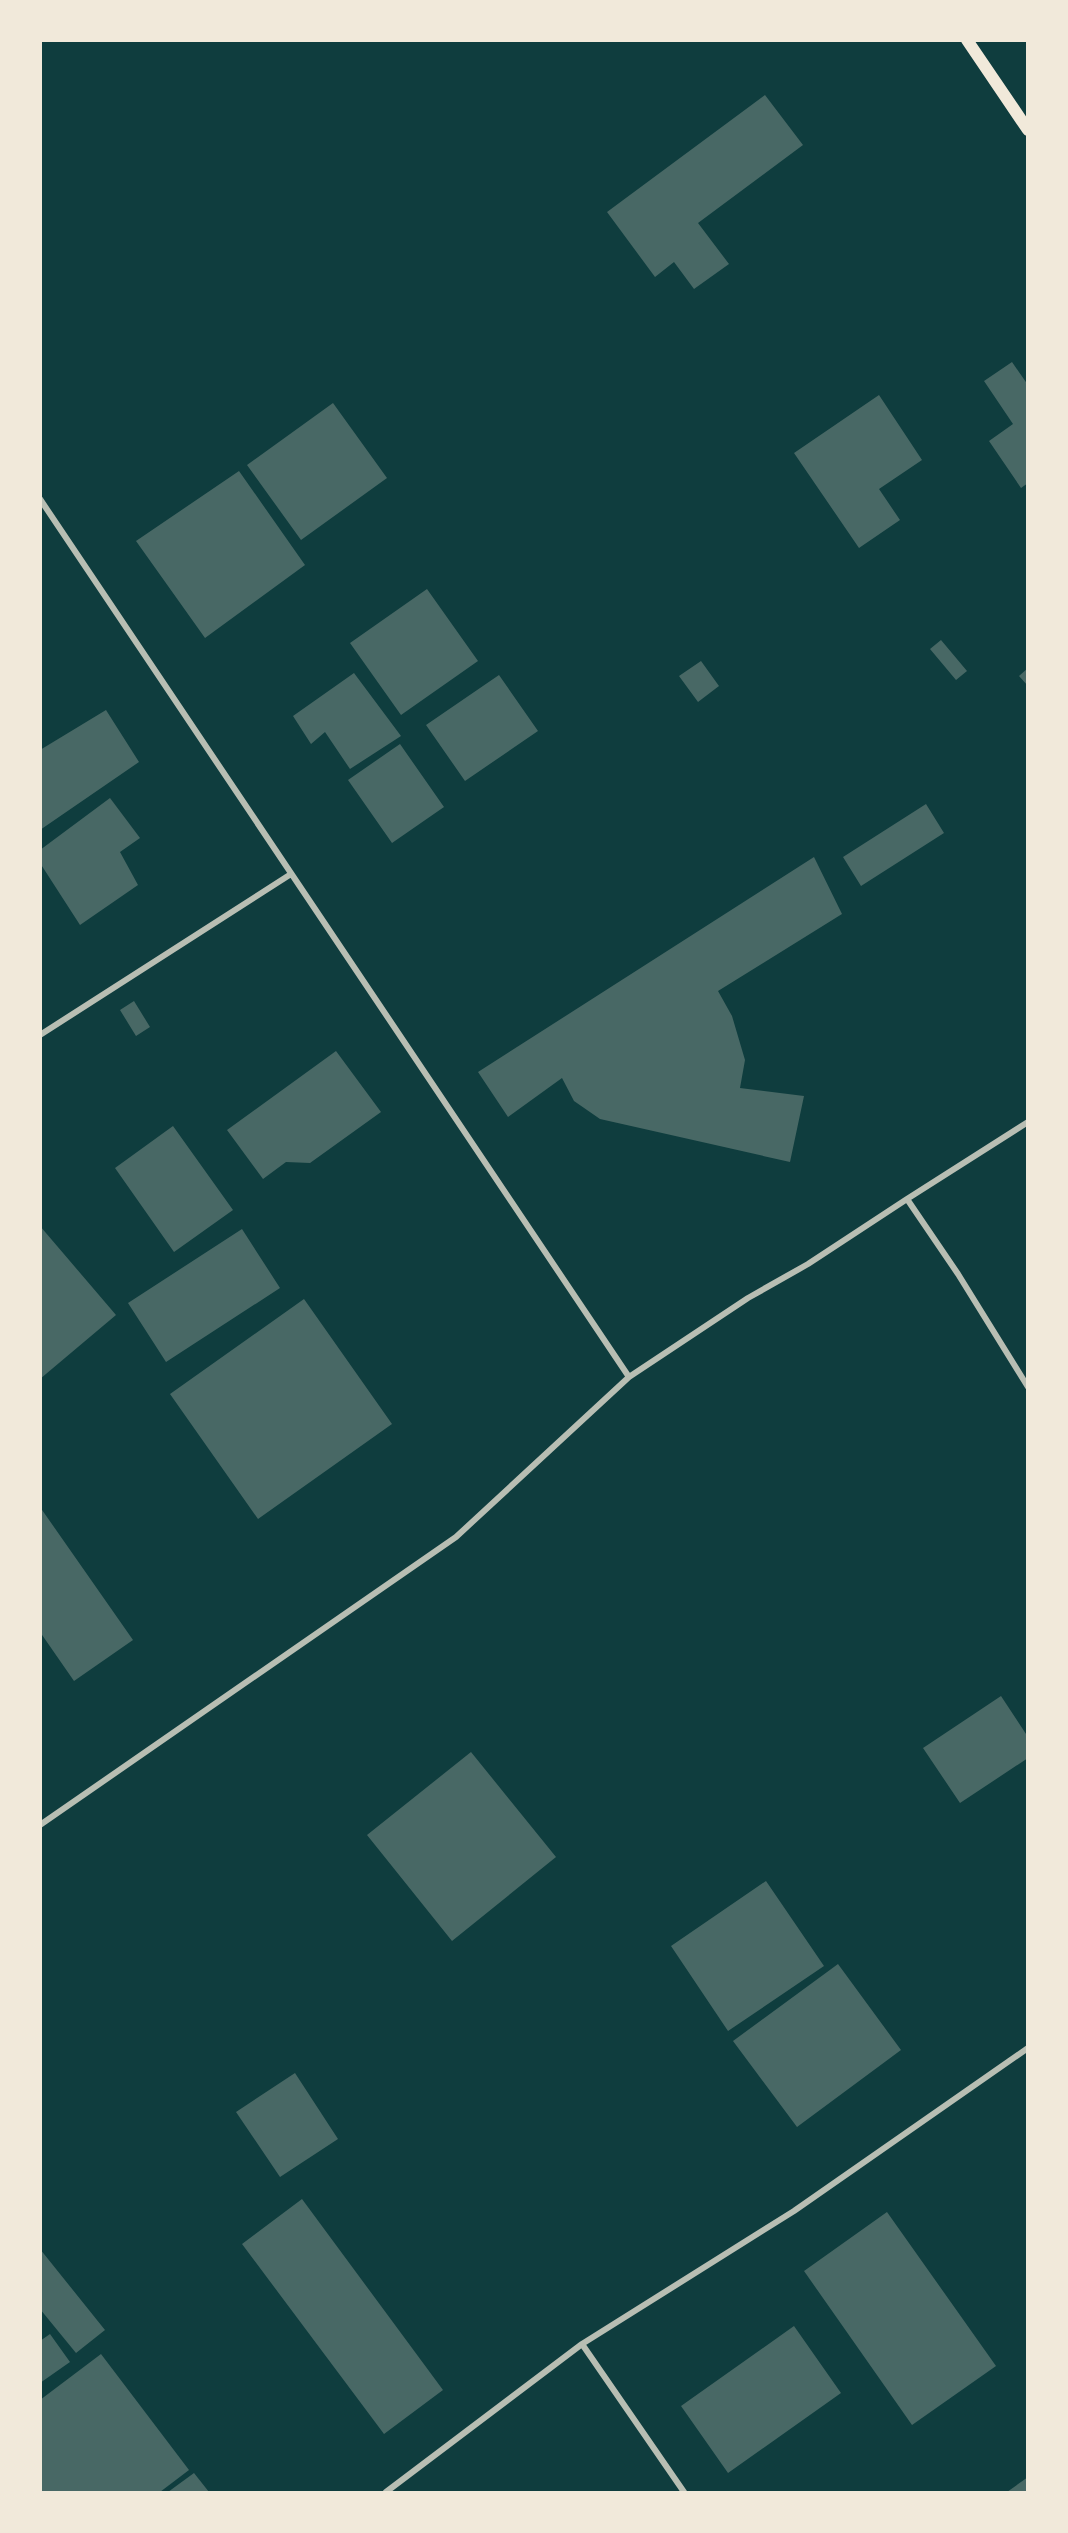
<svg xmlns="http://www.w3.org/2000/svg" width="1068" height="2533" viewBox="0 0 1068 2533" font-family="Commissioner,sans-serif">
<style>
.building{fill:#486865}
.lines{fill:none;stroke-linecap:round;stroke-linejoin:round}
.minor{stroke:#b8beb3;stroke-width:6}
.secondary{stroke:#f1e9da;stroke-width:12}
</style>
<rect width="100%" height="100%" fill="#0f3d3e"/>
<!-- building -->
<path class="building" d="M765,95L803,145L698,223L729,264L694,289L674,262L655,277L607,212Z
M1012,362L1028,385V483L1021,488L989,441L1013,424L984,381Z
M879,395L922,460L879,489L900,520L859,548L794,453Z
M333,403L387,478L301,540L247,465Z
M239,471L305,565L205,638L136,541Z
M427,589L478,661L401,715L350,643Z
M941,640L967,671L956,680L930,649Z
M701,661L719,686L698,702L679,676Z
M1028,668V686L1019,676Z
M354,673L401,736L350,769L325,732L311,744L293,716Z
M499,675L538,731L465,781L426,725Z
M106,710L139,762L40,830V750Z
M400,744L444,807L392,843L348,780Z
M110,798L140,838L120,852L138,885L80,925L40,863V850Z
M926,804L944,833L861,886L843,857Z
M814,857L842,914L718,991L732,1016L745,1060L740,1088L804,1096L790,1162L600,1119L574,1101L562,1078L508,1117L478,1072Z
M134,1001L150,1027L136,1036L120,1010Z
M336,1051L381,1112L310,1163L286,1162L263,1179L227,1130Z
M173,1126L233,1210L174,1252L115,1168Z
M40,1226L116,1315L40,1379Z
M242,1229L280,1288L166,1362L128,1303Z
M304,1299L392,1424L258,1519L170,1394Z
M40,1507L133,1640L74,1681L40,1632Z
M1001,1696L1028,1737V1758L960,1803L923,1748Z
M471,1752L556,1857L452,1941L367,1835Z
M766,1881L824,1966L728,2031L671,1946Z
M838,1964L901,2050L797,2127L733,2041Z
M295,2073L338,2139L280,2177L236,2112Z
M302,2199L443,2390L384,2434L242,2244Z
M887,2212L996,2366L912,2425L804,2271Z
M40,2249L105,2330L76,2353L40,2309Z
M794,2326L841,2393L728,2473L681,2406Z
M50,2334L70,2362L40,2383V2341Z
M101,2354L189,2470L160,2492H40V2400Z
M194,2473L209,2492H168Z
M1028,2477V2492H1007Z"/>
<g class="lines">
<!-- minor -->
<path class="minor" d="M40,499L629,1377
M40,1035L291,874
M907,1199L1028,1122
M40,1825L456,1537L629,1377L748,1298L808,1264L907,1199L958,1274L1028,1387
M582,2344L684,2492
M386,2492L582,2344L794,2211L1028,2048"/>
<!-- secondary -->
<path class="secondary" d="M967,40L1028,130"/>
</g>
<!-- border -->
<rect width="1068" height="2533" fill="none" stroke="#f1e9da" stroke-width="84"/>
</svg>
